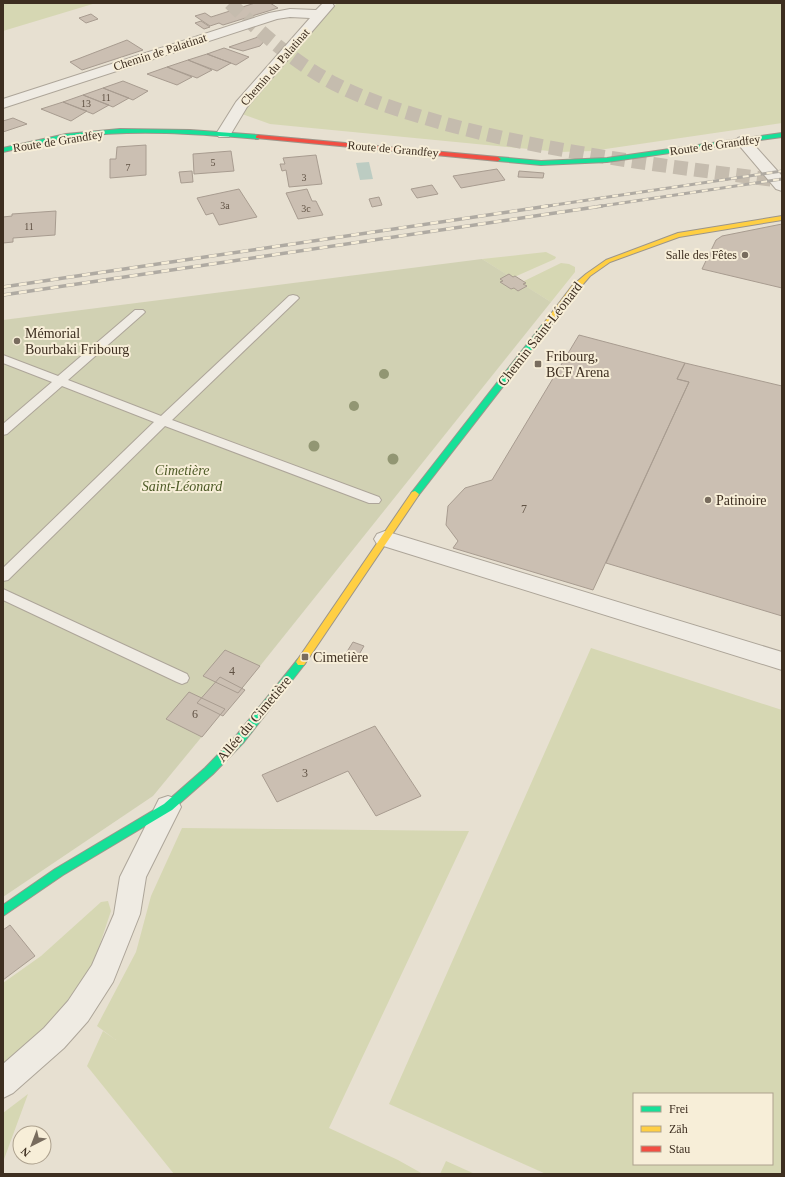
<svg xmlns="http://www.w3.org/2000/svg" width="785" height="1177" viewBox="0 0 785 1177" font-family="Georgia,serif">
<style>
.green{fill:#d6d7b3;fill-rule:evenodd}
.cemetery{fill:#d1d1b3}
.water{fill:#bcccc2}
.building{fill:#cbbfb2;stroke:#a89c90}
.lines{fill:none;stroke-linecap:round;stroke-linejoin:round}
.primary-tunnel{stroke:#c5bcae;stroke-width:14;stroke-dasharray:14 7;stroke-linecap:butt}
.lane-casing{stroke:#ada599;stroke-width:2}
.street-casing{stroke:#ada599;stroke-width:2}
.fast-casing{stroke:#9c958a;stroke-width:2}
.slow-casing{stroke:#9c958a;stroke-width:2}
.jam-casing{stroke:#9c958a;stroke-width:2}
.lane{fill:#efebe3;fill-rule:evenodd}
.street{fill:#efebe3;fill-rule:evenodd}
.fast{fill:#16e098;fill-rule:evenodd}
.slow{fill:#ffcf43;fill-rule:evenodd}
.jam{fill:#f24e42;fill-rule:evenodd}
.rail-far1-casing{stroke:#afaaa2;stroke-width:3}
.rail-casing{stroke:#afaaa2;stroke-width:3.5}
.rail-far1{stroke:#f7eed8;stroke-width:2;stroke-dasharray:6;stroke-linecap:butt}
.rail{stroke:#f7eed8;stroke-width:2.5;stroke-dasharray:8;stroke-linecap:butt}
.tree{fill:#929673}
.poi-dot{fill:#786c5e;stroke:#f7eed8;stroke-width:1.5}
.labels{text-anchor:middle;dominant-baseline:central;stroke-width:4;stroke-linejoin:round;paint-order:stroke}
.far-number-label{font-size:10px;fill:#605244}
.far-street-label{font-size:12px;fill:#3d2e20;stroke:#f7eed8}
.far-poi-label{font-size:12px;fill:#3d2e20;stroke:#f7eed8;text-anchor:end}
.number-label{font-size:12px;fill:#605244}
.poi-label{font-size:14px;fill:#3d2e20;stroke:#f7eed8;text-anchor:start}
.street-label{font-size:14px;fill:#3d2e20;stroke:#f7eed8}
.park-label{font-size:14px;font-style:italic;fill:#4d5a26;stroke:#f7eed8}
</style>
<rect width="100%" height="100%" fill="#e7e0d1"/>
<!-- green -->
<path class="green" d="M3,3H96L3,31Z
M337,3H782V123L592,151L560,152L270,124L242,114Z
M546,252L556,257L555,259L512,278L482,259Z
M561,263L569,264L575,267V272L551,302L520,283Z
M591,648L782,710V1174H546L389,1104ZM634,1094H772V1164H634Z
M182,828L469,831L329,1128L398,1160L423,1174H174L87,1066L103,1031L116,1040L97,1026L136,952L151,896Z
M108,901L111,911L93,965L56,1016L12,1060L3,1066V983L41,956L101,902Z
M28,1094L3,1162V1113Z
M446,1161L475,1174H440Z"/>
<!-- cemetery -->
<path class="cemetery" d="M482,259L551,302L260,666L153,796L3,897V320Z"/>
<!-- water -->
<path class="water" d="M369,162L373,179L360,180L356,163Z"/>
<!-- building -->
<path class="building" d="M255,3H270L278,8L223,25L219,23L210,26L195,16L205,13L211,17Z
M91,14L98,19L86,23L79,18Z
M201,21L210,27L204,29L195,23Z
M261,36L267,38L260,46L243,51L229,47Z
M127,40L143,50L82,70L70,62Z
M224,48L249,57L236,65L207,54Z
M207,54L231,63L217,71L188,60Z
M188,60L212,70L197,78L167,67Z
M167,67L192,77L177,85L147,74Z
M123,81L148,91L133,100L103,88Z
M103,88L129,98L113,107L83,95Z
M83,95L109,105L93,114L63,102Z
M63,102L87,111L71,121L41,109Z
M13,118L27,124L3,132V121Z
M146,145V175L110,178V159H116L117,147Z
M231,151L234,171L194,174L193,154Z
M316,155L322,184L289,187L286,170L282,171L280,164H285L283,158Z
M497,169L505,180L461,188L453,176Z
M192,171L193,182L181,183L179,172Z
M519,171L544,173L543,178L518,177Z
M432,185L438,194L417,198L411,189Z
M239,189L257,217L219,225L213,213L206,215L197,198Z
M307,189L312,201H316L323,215L298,219L286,193Z
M379,197L382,205L372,207L369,199Z
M56,211L55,235L13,238V242L3,243V217L12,216V214Z
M782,224V288L702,269L716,240L722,236Z
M509,274L513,277L515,276L526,283L523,284L527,286L518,291L514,288L511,289L500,282L503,281L500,279Z
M579,335L685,363L677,379L689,382L593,590L453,548L458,541L446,525L448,506L465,488L492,480Z
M685,363L782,386V616L606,563L689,382L677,379Z
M353,642L364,646L354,663L343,658Z
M225,650L260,666L238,693L203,676Z
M220,677L245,690L223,716L197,703Z
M189,692L225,709L202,737L166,719Z
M375,726L421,796L376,816L348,771L277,802L262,775Z
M10,925L35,956L3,980V930Z"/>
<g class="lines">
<!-- primary-tunnel -->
<path class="primary-tunnel" d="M230,3C262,34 295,63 335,84C370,102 408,113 446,124C556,154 669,166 782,181"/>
<!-- lane casing -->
<g class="lane-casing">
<path id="lane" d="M293,295L297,296L299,298L297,300L172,420L379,497L381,500L379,503H369L165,426L8,580L3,581V568L154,422L62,386L7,434L3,435V424L52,382L3,363V355L58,376L135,310H143L145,312L143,314L68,380L161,416L289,296Z
M3,589L187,674L189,678L187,682L182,684L177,682L3,600Z"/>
</g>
<!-- street casing -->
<g class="street-casing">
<path id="street" d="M323,3H332L334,6L247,107L229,137H219L216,134L236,102L310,18L290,17L277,19L3,108V99L269,13L290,9L316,10Z
M743,136L748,138L782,176V191L776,189L738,144L735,141L738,138Z
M385,531L782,652V670L377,544L374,539L377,534Z
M168,796L177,799L181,807L146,877L140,914L113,982L88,1021L64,1048L13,1093L3,1098V1064L44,1028L68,1001L92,965L114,914L120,877L159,799Z"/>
</g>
<!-- fast casing -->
<g class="fast-casing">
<path id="fast" d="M120,129L190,130L258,135L261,137L258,139C197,134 136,129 75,137C51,140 27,147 3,152V148L66,134Z
M782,133V137L607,162L541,165L498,161L495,159L498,157L541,161L607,158Z
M542,325H545L549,327L418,496H412L411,494L412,492Z
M301,658L304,659L306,662L304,665L244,742L213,774L172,810L63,875L3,916V905L55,869L164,804L205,768L236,736L298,659Z"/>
</g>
<!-- slow casing -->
<g class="slow-casing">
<path id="slow" d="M782,216V220L679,237L610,262L590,276L578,290L548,329H545L541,327L572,286L586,274L606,260L678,233Z
M415,491L419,494L418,496L304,665H298L296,662L298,659L412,492Z"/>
</g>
<!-- jam casing -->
<g class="jam-casing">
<path id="jam" d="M258,135L498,157L501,159L498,161L256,138V136Z"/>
</g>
<!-- lane -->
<use href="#lane" class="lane"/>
<!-- street -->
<use href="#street" class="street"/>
<!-- fast -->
<use href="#fast" class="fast"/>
<!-- slow -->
<use href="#slow" class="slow"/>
<!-- jam -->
<use href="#jam" class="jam"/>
<!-- rail-far1 casing -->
<g class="rail-far1-casing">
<path id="rail-far1" d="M541,207L782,171
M595,207L782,179"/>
</g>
<!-- rail casing -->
<g class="rail-casing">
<path id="rail" d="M3,287L548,206
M3,295L602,206"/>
</g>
<!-- rail-far1 -->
<use href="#rail-far1" class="rail-far1"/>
<!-- rail -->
<use href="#rail" class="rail"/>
</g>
<!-- trees -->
<g class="tree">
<circle cx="384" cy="374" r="5"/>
<circle cx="354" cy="406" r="5"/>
<circle cx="314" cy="446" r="5.5"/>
<circle cx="393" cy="459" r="5.5"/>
</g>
<!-- markers -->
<g class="poi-dot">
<circle cx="745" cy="255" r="4"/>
<circle cx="17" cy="341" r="4"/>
<rect x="534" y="360" width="8" height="8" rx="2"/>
<circle cx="708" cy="500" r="4"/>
<rect x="301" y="653" width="8" height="8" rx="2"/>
</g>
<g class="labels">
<!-- far-number labels -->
<g class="far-number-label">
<text x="106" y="97">11</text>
<text x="86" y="103">13</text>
<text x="213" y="162">5</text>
<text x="128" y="167">7</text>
<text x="304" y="177">3</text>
<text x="225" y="205">3a</text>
<text x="306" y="208">3c</text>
<text x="29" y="226">11</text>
</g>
<!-- far-street labels -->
<g class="far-street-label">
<text transform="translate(160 52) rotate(-18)">Chemin de Palatinat</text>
<text transform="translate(275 67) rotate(-49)">Chemin du Palatinat</text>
<text transform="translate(58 141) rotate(-9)">Route de Grandfey</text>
<text transform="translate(715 145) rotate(-8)">Route de Grandfey</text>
<text transform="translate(393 149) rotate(5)">Route de Grandfey</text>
</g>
<!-- far-poi labels -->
<g class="far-poi-label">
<text x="737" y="255">Salle des Fêtes</text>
</g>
<!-- number labels -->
<g class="number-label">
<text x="524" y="509">7</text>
<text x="232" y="671">4</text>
<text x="195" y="714">6</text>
<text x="305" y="773">3</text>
</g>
<!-- poi labels -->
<g class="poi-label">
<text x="25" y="333">Mémorial<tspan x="25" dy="16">Bourbaki Fribourg</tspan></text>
<text x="546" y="356">Fribourg,<tspan x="546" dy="16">BCF Arena</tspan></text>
<text x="716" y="500">Patinoire</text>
<text x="313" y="657">Cimetière</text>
</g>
<!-- street labels -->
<g class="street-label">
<text transform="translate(540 334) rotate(-52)">Chemin Saint-Léonard</text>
<text transform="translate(254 719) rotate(-50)">Allée du Cimetière</text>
</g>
<!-- park labels -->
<g class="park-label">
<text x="182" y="470">Cimetière<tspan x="182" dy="16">Saint-Léonard</tspan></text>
</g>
</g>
<!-- border -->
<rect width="785" height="1177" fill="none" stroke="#3d2e20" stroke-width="8"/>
<!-- legend -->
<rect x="633" y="1093" width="140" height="72" fill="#f7eed8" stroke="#ada18e"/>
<rect x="641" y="1106" width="20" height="6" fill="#16e098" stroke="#ada18e"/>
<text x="669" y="1113" font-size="12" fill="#3d2e20">Frei</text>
<rect x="641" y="1126" width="20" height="6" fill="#ffcf43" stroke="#ada18e"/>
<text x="669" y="1133" font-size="12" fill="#3d2e20">Zäh</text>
<rect x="641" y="1146" width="20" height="6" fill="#f24e42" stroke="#ada18e"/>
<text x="669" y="1153" font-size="12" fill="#3d2e20">Stau</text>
<!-- north arrow -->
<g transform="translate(32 1145) rotate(222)"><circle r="19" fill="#f7eed8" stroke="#ada18e"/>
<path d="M0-3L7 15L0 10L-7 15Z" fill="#786c5e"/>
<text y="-6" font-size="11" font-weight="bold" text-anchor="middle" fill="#3d2e20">N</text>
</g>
</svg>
